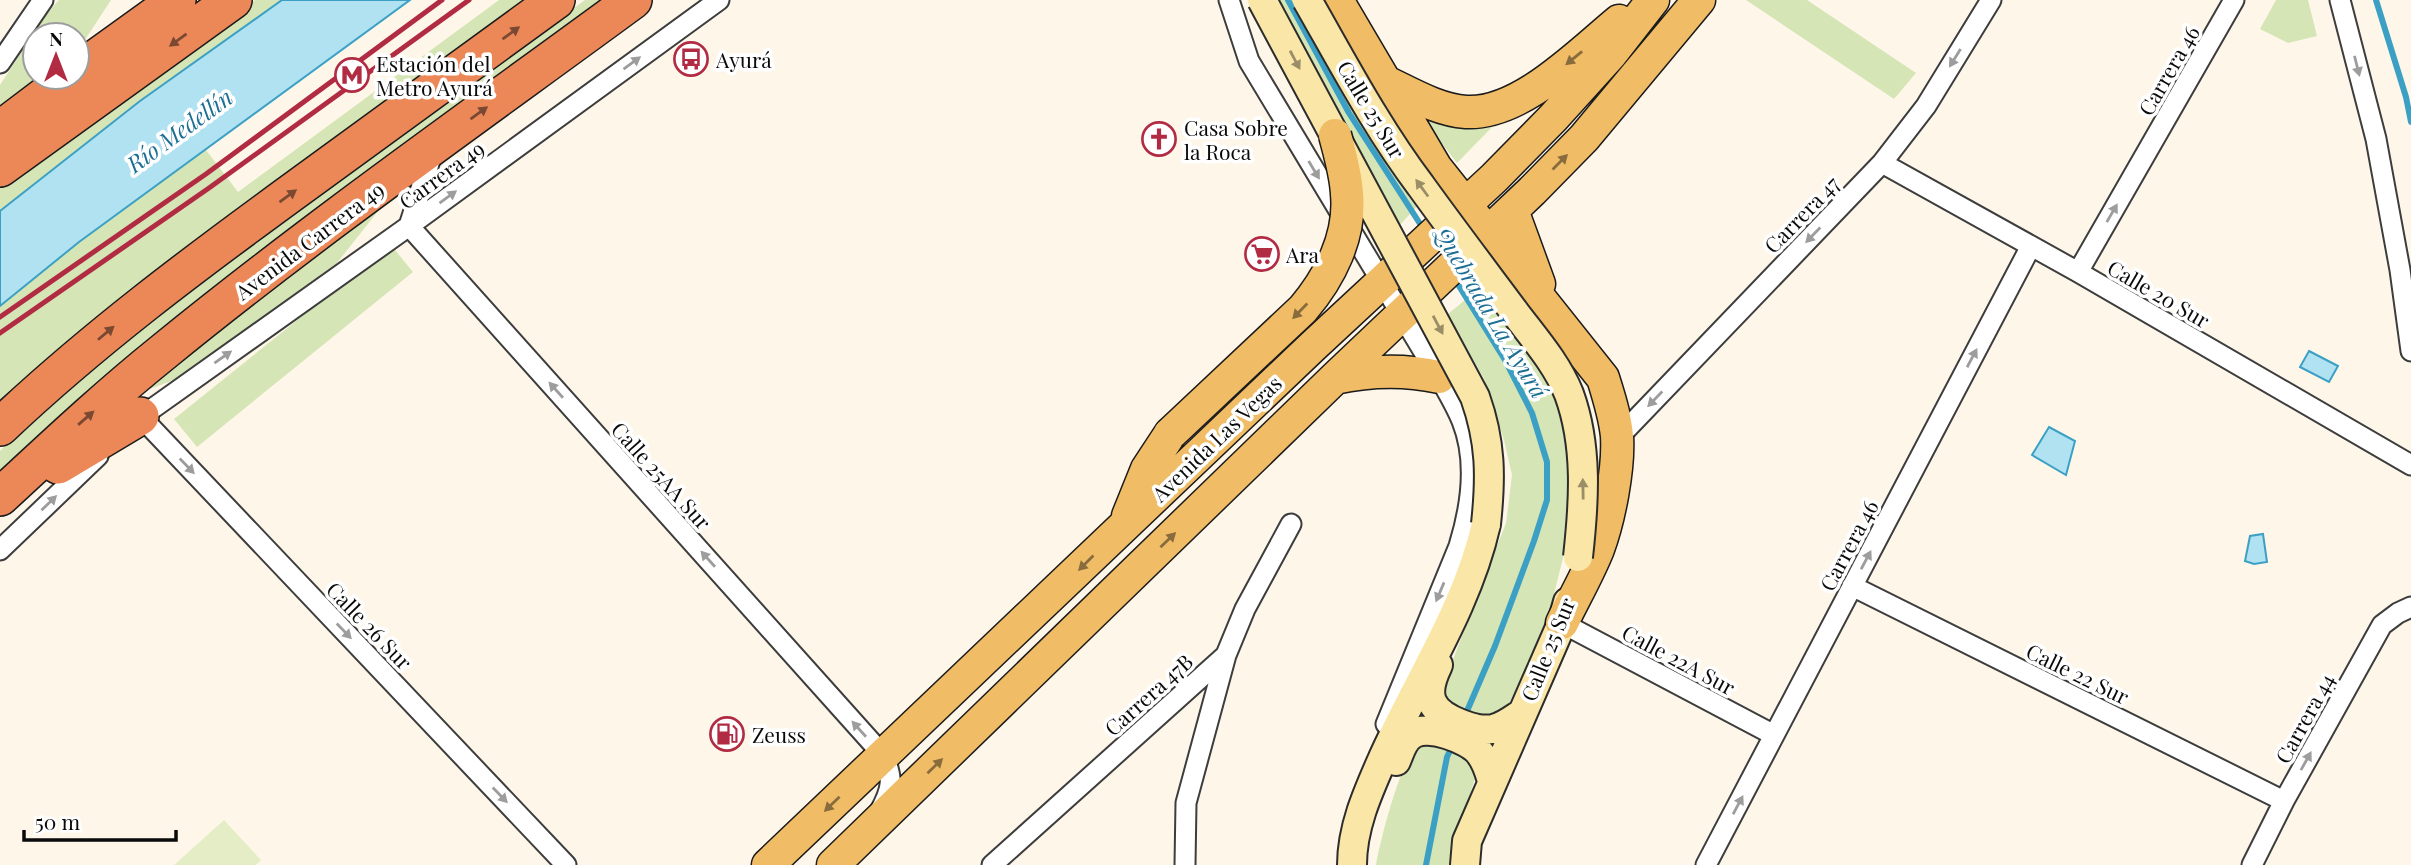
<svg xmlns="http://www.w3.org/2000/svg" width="2411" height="865" viewBox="0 0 2411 865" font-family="'Playfair Display',serif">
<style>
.green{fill:#d5e5b5}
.pitch{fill:#e5edc6}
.water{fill:#b0e2f2;stroke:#3ca0c5;stroke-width:2}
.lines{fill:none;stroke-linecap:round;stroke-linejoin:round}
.stream{stroke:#3ca0c5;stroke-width:6}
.street-casing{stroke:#3d3d3d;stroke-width:23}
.secondary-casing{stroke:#2c2c2c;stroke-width:32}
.primary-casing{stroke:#1b1b1b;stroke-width:35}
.highway-casing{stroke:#1b1b1b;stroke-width:40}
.street{stroke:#fff;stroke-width:19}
.secondary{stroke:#fae6a7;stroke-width:28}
.primary{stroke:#f1bc66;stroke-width:32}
.highway{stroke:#ec8858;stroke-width:37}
.rail{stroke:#b12b43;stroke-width:5}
.secondary-bridge-casing{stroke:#2c2c2c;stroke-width:32;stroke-linecap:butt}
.primary-bridge-casing{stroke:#1b1b1b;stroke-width:35;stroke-linecap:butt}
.secondary-bridge{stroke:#fae6a7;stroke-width:28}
.primary-bridge{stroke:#f1bc66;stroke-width:32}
.oneway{fill:#7b4931}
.oneway2{fill:#896c3d}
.oneway3{fill:#9d9d9d}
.oneway4{fill:#9a8e68}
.labels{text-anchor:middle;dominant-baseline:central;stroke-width:7;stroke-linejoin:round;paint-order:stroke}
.poi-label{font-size:21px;fill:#0a0a0a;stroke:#fff;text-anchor:start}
.street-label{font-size:21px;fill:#0a0a0a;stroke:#fff}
.water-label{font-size:23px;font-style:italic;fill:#1c6f94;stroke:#fff}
</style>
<rect width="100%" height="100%" fill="#fef7e9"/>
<!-- green -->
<path class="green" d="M59,0H111L77,52V35H35V77H46L0,113V85L45,16Z
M255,0H282L140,101L0,211V182Z
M499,0H528L121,304L0,402V306L79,242L206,150L238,192Z
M585,0H610L135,358L46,428L0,473V451C69,380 150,321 229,261C346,172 465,86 585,0Z
M1267,0H1302L1421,202L1399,226Z
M1746,0H1807L1916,73L1894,99Z
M2276,0H2308L2317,36L2288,43L2260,29Z
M1421,116L1497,122L1457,163Z
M397,187L337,263L174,380L131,396Z
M391,245L413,272L197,447L174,419Z
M1482,286L1552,381L1567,426L1571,485L1566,546L1550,610L1518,686L1502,716L1491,720L1450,707L1444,698L1443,685L1506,523L1512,475L1504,440L1484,379L1448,314Z
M1428,741L1472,761L1477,772L1453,848L1452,865H1376C1380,841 1399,768 1414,750C1417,746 1423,744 1428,741Z"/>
<!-- pitch -->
<path class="pitch" d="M224,820L261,860L256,865H174Z"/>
<!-- water -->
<path class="water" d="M282,0H410L79,242L0,306V211L140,101Z
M2309,351L2338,366L2329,382L2300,367Z
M2049,427L2075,441L2066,475L2032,455Z
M2263,534L2267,562L2254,564L2245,561L2250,536Z"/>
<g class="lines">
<!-- stream -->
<path class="stream" d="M1288,0L1349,113L1424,230
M2376,0L2406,97L2411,122
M1454,278L1505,360L1532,413L1547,462V500L1534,541L1495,646L1464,718
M1426,865L1447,757L1453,744"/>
<!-- street casing -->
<g class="street-casing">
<path id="street" d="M1229,0L1249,61L1439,377C1447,391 1456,406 1462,421C1478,461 1471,507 1459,546L1386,724
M2340,0L2376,139L2400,270L2411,351
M0,63L43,0
M433,151L409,226L883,755C894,779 892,789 880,811
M1882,163L2078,272L2411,465
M2078,272L2234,0
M140,416L566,865
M135,421L409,226L719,0
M1617,439L1882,163L1926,106L1991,0
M0,550L98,456
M1852,586L2284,801
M1562,623L1774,735
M992,865L1226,655L1245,609L1291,524
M1185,865L1186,803L1226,655
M1706,865L2031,246
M2252,865L2284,801L2382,625L2398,613L2411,607"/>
</g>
<!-- secondary casing -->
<g class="secondary-casing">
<path id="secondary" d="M1438,665C1423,696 1429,711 1461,724C1472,728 1481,731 1493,729C1503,727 1512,720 1521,714
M1396,761C1400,752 1403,739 1413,734C1428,724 1467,739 1478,751C1486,760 1489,770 1492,781
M1352,865C1352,827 1368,792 1383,758C1418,680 1467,608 1486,524
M1465,865L1467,841L1562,623L1568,602"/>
</g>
<!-- primary casing -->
<g class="primary-casing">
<path id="primary" d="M1337,0L1436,168L1603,378C1609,397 1615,416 1617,436C1619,469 1609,519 1598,549C1588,574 1574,598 1562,623
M1386,82C1411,94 1438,110 1466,112C1520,115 1579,54 1619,21
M1512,210L1539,284
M1335,378C1371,370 1403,369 1439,377
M1128,516L1147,469L1170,434
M768,865L1312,347L1494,178L1553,118L1611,54L1653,0
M833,865L1335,378L1532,191L1584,138L1699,0"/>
</g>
<!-- highway casing -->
<g class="highway-casing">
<path id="highway" d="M77,72L177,0
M0,130L70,77
M0,168L233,0
M0,427C93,339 195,263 298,188C384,125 470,63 556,0
M58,465L140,416
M0,497C53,448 106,398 162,353C314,229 475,116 633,0"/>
</g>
<!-- street -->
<use href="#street" class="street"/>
<!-- secondary -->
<use href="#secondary" class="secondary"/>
<!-- primary -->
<use href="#primary" class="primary"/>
<!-- highway -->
<use href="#highway" class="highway"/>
<!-- rail -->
<path class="rail" d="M0,317L206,174L442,0
M0,333L209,188L469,0"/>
<!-- secondary-bridge casing -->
<g class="secondary-bridge-casing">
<path id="secondary-bridge" d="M1262,0L1475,397C1491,442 1491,477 1486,524
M1307,0C1343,63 1377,128 1421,186C1452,229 1484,271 1516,314C1535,339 1557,364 1569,394C1588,446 1584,503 1578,557"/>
</g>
<!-- primary-bridge casing -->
<g class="primary-bridge-casing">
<path id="primary-bridge" d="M1170,434L1303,309C1330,277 1351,236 1347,194C1346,174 1340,154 1335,135"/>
</g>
<!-- secondary-bridge -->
<use href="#secondary-bridge" class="secondary-bridge"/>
<!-- primary-bridge -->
<use href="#primary-bridge" class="primary-bridge"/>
</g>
<!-- one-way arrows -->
<defs><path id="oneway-solid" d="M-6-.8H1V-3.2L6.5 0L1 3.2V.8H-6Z" transform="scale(1.75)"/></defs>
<g class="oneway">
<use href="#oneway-solid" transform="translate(511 33) rotate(-36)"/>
<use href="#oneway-solid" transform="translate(178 40) rotate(144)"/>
<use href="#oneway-solid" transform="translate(479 113) rotate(-36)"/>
<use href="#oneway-solid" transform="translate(288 196) rotate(-36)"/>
<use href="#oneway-solid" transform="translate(106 333) rotate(-40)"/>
<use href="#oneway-solid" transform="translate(86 418) rotate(-41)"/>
</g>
<g class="oneway2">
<use href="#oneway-solid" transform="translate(1574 58) rotate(141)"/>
<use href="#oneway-solid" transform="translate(1560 162) rotate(-45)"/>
<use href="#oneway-solid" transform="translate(1300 311) rotate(134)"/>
<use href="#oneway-solid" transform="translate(1168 540) rotate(-44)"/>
<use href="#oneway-solid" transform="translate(1086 563) rotate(135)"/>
<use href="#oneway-solid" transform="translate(935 766) rotate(-44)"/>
<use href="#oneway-solid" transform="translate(832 804) rotate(136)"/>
</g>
<g class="oneway3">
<use href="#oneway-solid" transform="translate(1955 58) rotate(122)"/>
<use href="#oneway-solid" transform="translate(632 63) rotate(-36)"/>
<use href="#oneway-solid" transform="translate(2357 66) rotate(76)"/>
<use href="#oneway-solid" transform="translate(1314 170) rotate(59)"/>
<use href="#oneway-solid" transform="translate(448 197) rotate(-36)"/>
<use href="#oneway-solid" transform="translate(2112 213) rotate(-60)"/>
<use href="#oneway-solid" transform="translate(1813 235) rotate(134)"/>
<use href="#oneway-solid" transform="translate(223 357) rotate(-35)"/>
<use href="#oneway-solid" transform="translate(1972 358) rotate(-62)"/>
<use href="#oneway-solid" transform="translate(556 390) rotate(-132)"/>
<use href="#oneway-solid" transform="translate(1655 399) rotate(134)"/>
<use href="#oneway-solid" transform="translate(187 466) rotate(46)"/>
<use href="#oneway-solid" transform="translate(49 503) rotate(-44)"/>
<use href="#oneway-solid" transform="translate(708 559) rotate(-132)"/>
<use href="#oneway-solid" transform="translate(1866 560) rotate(-62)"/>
<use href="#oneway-solid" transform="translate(1440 592) rotate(113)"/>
<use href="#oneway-solid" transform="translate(344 631) rotate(46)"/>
<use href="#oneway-solid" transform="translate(859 729) rotate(-132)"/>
<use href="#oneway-solid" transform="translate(2306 761) rotate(-61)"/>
<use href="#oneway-solid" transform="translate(500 795) rotate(46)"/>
<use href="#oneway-solid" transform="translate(1738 805) rotate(-62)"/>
</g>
<g class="oneway4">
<use href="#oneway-solid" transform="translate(1295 60) rotate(62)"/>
<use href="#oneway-solid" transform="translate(1422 188) rotate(-126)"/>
<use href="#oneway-solid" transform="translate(1438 325) rotate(62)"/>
<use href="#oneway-solid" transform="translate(1583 489) rotate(-91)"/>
</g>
<!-- icons -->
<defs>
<g id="bus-ring" transform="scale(1.75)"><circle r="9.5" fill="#fff" stroke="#b12b43" stroke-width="1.5"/><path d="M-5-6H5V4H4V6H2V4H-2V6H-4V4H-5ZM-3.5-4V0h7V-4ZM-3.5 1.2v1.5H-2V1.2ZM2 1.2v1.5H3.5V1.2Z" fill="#b12b43"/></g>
<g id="metro-ring" transform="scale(1.75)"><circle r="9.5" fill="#fff" stroke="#b12b43" stroke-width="1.5"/><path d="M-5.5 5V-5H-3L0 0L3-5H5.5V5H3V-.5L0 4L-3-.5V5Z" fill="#b12b43"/></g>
<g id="church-ring" transform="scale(1.75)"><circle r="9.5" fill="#fff" stroke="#b12b43" stroke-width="1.5"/><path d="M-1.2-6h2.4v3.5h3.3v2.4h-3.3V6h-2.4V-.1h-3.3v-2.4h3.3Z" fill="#b12b43"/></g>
<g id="supermarket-ring" transform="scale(1.75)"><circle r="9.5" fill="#fff" stroke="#b12b43" stroke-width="1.5"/><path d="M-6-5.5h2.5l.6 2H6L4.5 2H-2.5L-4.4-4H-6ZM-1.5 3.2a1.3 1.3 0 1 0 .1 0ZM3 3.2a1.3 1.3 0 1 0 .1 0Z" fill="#b12b43"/></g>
<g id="fuel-ring" transform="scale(1.75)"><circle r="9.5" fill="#fff" stroke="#b12b43" stroke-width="1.5"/><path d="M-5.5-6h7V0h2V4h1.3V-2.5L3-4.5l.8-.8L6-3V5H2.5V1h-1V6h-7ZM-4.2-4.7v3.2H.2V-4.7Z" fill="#b12b43"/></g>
</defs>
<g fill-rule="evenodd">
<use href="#bus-ring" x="691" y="59"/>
<use href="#metro-ring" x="352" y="75"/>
<use href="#church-ring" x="1159" y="139"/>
<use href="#supermarket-ring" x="1262" y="254"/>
<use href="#fuel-ring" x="727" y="734"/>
</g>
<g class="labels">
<!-- poi labels -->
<g class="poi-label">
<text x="716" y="59">Ayurá</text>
<text x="376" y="63">Estación del<tspan x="376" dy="24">Metro Ayurá</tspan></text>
<text x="1184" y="127">Casa Sobre<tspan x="1184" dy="24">la Roca</tspan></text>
<text x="1286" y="254">Ara</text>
<text x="752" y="734">Zeuss</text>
</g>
<!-- street labels -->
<g class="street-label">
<text transform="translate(2168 70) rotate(-60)">Carrera 46</text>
<text transform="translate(1372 109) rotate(59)">Calle 25 Sur</text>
<text transform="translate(441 174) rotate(-36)">Carrera 49</text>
<text transform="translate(1801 214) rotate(-46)">Carrera 47</text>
<text transform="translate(309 240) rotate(-37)">Avenida Carrera 49</text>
<text transform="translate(2159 293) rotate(30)">Calle 20 Sur</text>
<text transform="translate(1216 438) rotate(-44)">Avenida Las Vegas</text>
<text transform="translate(662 475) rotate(48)">Calle 25AA Sur</text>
<text transform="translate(1848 545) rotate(-62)">Carrera 46</text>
<text transform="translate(370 625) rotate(46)">Calle 26 Sur</text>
<text transform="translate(1547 649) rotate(-68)">Calle 25 Sur</text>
<text transform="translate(1679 659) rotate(28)">Calle 22A Sur</text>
<text transform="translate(2078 673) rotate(26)">Calle 22 Sur</text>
<text transform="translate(1148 694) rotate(-42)">Carrera 47B</text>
<text transform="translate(2304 718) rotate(-61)">Carrera 44</text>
</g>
<!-- water labels -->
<g class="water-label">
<text transform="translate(179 130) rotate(-36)">Río Medellín</text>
<text transform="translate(1492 312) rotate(59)">Quebrada La Ayurá</text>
</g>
</g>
<!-- north arrow -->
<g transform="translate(56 56)"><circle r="33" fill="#ffffff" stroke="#9d9d9d" stroke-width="2"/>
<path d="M0-5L12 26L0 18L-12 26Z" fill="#b12b43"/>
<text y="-10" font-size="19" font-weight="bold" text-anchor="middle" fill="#0a0a0a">N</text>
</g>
<!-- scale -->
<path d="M24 830v10h152v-10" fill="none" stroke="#0a0a0a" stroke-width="3.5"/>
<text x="35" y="830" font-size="21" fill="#0a0a0a" stroke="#ffffff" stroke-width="5" paint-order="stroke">50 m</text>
</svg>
